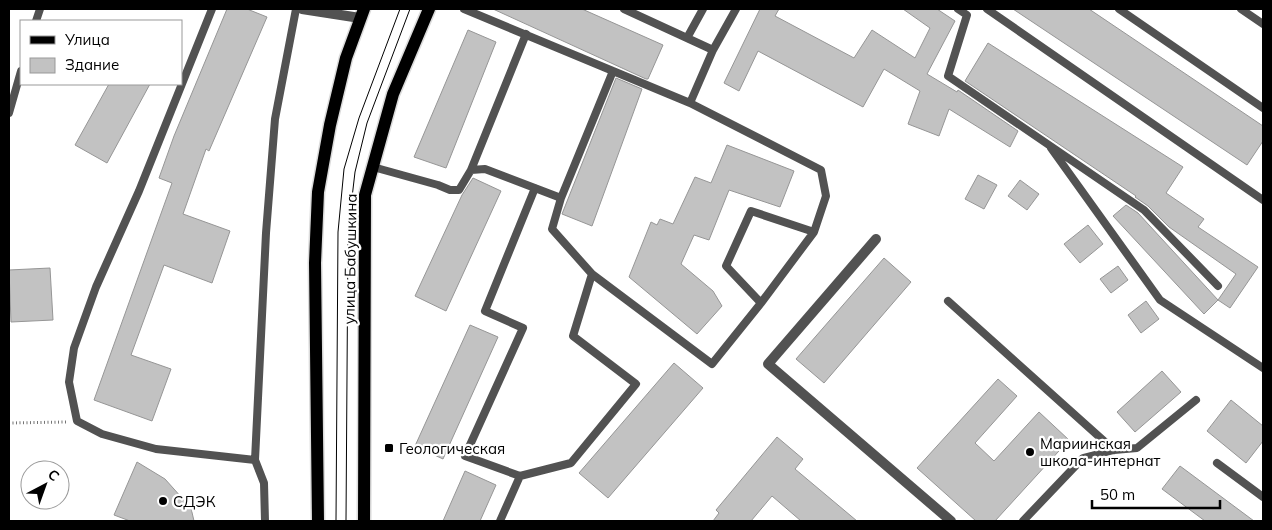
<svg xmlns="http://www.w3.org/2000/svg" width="1272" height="530" viewBox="0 0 1272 530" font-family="Mulish,sans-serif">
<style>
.building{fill:#c2c2c2;stroke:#969696}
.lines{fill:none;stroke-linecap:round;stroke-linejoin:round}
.primary-casing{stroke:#dbdbdb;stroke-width:15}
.path{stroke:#747474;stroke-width:3;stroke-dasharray:1 2.5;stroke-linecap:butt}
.service{stroke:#525252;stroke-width:8}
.minor{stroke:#525252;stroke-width:10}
.primary{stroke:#000;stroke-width:12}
.tram{stroke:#000;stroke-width:1}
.poi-dot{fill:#000;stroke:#fff;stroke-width:2}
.labels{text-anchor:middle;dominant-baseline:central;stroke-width:4.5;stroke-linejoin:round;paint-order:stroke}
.street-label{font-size:15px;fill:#000;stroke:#fff}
.poi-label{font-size:15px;fill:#000;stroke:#fff;text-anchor:start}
</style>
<rect width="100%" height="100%" fill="#fff"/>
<!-- building -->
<path class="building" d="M227,9H247L267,17L209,151L206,149L183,214L230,231L212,283L164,265L131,355L171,369L152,421L94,400L172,183L159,178L174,136Z
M493,9H582L663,45L648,79H646Z
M760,9H779L775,16L854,58L872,30L915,58L930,28L903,9H937L955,21L927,74L957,92L958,90L1018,131L1010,147L949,109L939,136L908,124L920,91L884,69L863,107L758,51L739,91L724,83Z
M1013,9H1089L1263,126V141L1247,165Z
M468,30L496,42L446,168L414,157Z
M988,43L1183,167L1166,193L1204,219L1198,227L1258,267L1230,308L1218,300L1236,274L1169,227L1148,206L1135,197L1136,196L965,81Z
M616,78L642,89L592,226L562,214Z
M109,84H150L107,163L75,145Z
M727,145L794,171L780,207L729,190L709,240L694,235L681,264L713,291L722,306L697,334L629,277L651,222L657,225L660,219L673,224L695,177L711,183Z
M978,175L997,185L984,209L965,199Z
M473,178L501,191L446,311L415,296L462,195Z
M1020,180L1039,194L1027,210L1008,196Z
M1126,205L1138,213L1218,300L1204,314L1113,216Z
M1088,225L1103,244L1080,263L1064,244Z
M884,258L911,282L824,383L796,359Z
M1118,266L1128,280L1111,293L1100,279Z
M50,268L53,320L11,322L9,270Z
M1146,301L1159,319L1141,333L1128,315Z
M470,325L498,337L443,459L415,446Z
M674,363L703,388L608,498L579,473Z
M1162,371L1181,392L1135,432L1117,412Z
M998,379L1017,396L975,443L994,461L1039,412L1069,440L995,521H976L917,468Z
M1231,400L1263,426V441L1246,463L1207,431Z
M777,437L803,459L795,469L857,521H801L772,496L751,521H713L719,513L716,510Z
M137,462L165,479L191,508L194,521H130L114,515Z
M1180,466L1254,521H1205L1162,489Z
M465,471L496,485L480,521H443Z"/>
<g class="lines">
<!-- primary casing -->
<g class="primary-casing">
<path id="primary" d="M318,521L315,263L318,192L330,125L346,58L364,9
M364,521L365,195L393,94L429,9"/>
</g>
<!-- path -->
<path class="path" d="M9,423L66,422"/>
<!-- service -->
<path class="service" d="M212,9L139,191L96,287L74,348L69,382L77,421L102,434L156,449L255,460
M464,9L690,103L821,170L826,196L814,232L761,303L712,364L592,274
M624,9L713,50
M958,9L967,15L948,76L1144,210L1218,286
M987,9L1263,200
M1119,9L1263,108
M1241,9L1263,24
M36,21L40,9
M687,38L703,9
M690,103L713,50L736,9
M9,113L21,71
M1051,148L1160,300L1263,368
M373,167L438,185L450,190H459L471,170L485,169L561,198
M471,170L526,34
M948,301L1114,450
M761,303L726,266L751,211L814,232
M1217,463L1263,497
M520,476L571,463L636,384L573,336L592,274L552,229L561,198L613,71
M265,521L264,483L255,460L266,233L275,119L296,9
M500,521L520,476L465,456L523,328L485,311L535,188
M1023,521L1083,458L1114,450L1137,448L1196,400"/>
<!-- minor -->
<path class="minor" d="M302,9L360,18
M876,239L768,364L951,521"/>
<!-- primary -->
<use href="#primary" class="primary"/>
<!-- tram -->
<path class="tram" d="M336,521L338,232L344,169L359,118L400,9
M346,521L348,232L355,172L367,123L410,9"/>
</g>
<!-- markers -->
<g class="poi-dot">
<rect x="384" y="443" width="10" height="10" rx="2.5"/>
<circle cx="1030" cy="452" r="5"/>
<circle cx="163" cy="501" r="5"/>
</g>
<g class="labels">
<!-- street labels -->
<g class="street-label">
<text transform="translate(350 259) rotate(-89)">улица Бабушкина</text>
</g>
<!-- poi labels -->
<g class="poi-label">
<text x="1040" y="443">Мариинская<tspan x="1040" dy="17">школа-интернат</tspan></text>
<text x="399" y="448">Геологическая</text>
<text x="173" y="501">СДЭК</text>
</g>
</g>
<!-- border -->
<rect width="1272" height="530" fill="none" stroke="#000000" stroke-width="20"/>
<!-- legend -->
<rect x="20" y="20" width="162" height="65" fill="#ffffff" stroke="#999999"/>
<rect x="30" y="36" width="25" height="8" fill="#000000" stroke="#999999"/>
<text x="65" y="45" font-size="15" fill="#000000">Улица</text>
<rect x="30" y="58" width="25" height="15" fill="#c2c2c2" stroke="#999999"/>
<text x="65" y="70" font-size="15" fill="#000000">Здание</text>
<!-- north arrow -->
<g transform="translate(45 485) rotate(41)"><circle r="24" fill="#ffffff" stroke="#999999"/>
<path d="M0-4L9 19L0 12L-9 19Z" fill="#000000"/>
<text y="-8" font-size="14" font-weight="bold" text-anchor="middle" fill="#000000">С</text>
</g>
<!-- scale -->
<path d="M1092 500v8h128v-8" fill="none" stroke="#000000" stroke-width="2.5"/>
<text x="1100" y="500" font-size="15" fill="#000000" stroke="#ffffff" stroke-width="4" paint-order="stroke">50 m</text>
</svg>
